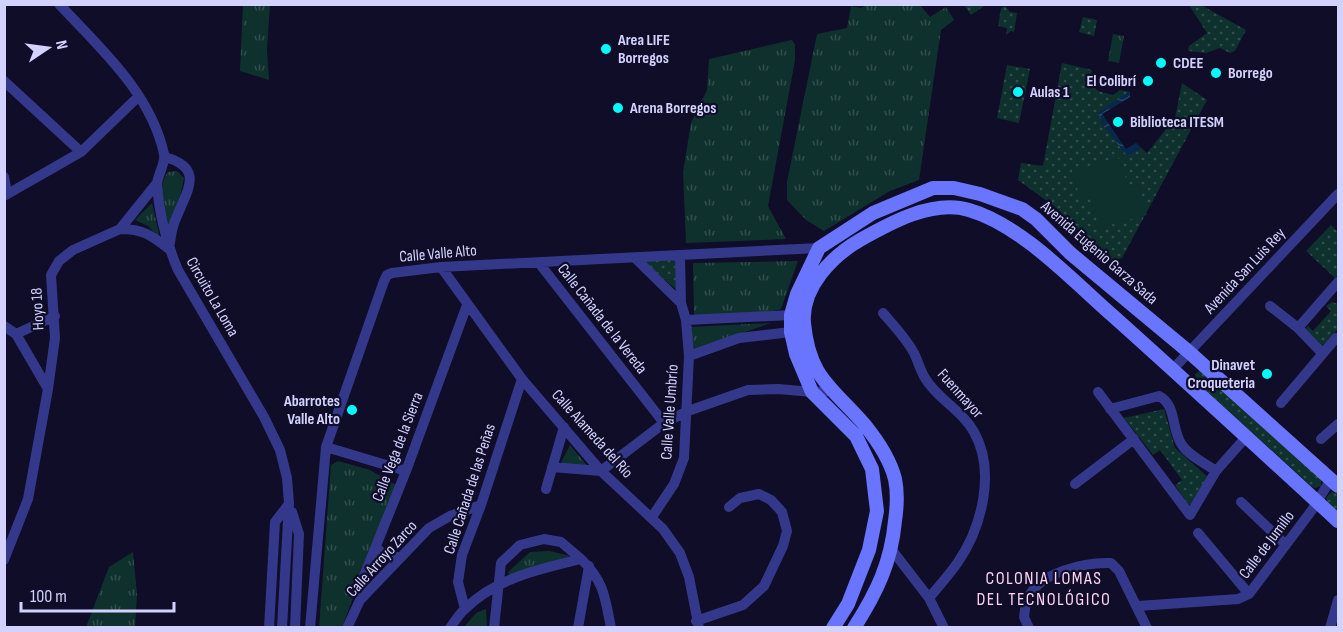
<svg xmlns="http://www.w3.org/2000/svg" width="1343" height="632" viewBox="0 0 1343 632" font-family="'Sofia Sans Condensed',sans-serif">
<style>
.grass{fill:url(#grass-tufts)}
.park{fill:url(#park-dots)}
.pitch{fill:#0f312d}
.water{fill:url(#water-waves)}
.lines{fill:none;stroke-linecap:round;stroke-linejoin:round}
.street{stroke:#33388a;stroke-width:10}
.secondary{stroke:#6974ff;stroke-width:14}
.poi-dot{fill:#00fcfd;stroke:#0f0d27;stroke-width:2}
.labels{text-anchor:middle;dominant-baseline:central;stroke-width:4.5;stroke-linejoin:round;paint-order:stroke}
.poi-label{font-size:16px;font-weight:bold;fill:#d3d2ff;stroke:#0f0d27;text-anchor:start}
.street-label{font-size:16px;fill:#d3d2ff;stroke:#0f0d27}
.neighbourhood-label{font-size:18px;letter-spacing:1.5px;fill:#ffd4f4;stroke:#0f0d27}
</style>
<defs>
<pattern id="grass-tufts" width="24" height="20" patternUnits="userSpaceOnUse" patternTransform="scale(1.5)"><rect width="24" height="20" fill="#0f312d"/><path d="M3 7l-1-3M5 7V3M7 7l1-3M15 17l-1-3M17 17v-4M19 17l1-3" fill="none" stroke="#314e4c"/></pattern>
<pattern id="park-dots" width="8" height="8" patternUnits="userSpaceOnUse" patternTransform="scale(1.5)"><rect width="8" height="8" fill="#0f312d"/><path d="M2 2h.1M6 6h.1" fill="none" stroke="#314e4c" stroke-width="1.8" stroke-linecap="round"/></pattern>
<pattern id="water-waves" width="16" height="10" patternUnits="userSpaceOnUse" patternTransform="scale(1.5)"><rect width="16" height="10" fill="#07274b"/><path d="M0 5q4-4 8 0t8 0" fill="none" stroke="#2a4566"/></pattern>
</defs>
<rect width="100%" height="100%" fill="#0f0d27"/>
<!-- grass -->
<path class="grass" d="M243,5H270L267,50L269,80L240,71Z
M867,5H920L930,17L946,7L954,20L941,30L919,180L890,191L824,231L806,220L787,200V182L817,34L847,28L851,6L861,8Z
M1113,34L1124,36L1119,63L1108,61Z
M792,40L795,45V60L768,206L786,239L686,243L683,172L691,123L707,90L709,59Z
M177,171L184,178L180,197L167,229C165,211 156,187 168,172Z
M152,203L160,238L148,226L135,220Z
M798,261L781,309L764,313L694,315L693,263Z
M771,323L690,351V327Z
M570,445L589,468L559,466Z
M338,461L370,470L396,485L342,627L319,628L331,465Z
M550,551L570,556L510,577L508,572L530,552Z
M133,552L137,594L135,627H86L109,567Z
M486,609L487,627H464L476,613Z"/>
<!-- park -->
<path class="park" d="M987,4L971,15L964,5V4Z
M1189,5H1201L1246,30L1235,51L1230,53L1220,48L1206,53L1188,51L1189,46L1207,33Z
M1005,6L1010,12L1017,13L1014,32L1011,31L1006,35L1007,28L998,26L1001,8Z
M1083,17L1097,20L1094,36L1079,32Z
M1062,63L1092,70L1091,83L1098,91L1113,95L1120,90L1130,92V97L1102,114L1126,150L1136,143L1147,153L1175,118L1182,83L1207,100L1122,258L1110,262L1055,207L1018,180L1021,163L1043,166Z
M1007,65L1030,69L1019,123L997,118Z
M1331,225L1338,232V274L1335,278L1306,251Z
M676,260L678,291L643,261Z
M1332,302L1338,304V329L1321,347L1304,330L1308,326L1313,331L1331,311L1326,306Z
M1201,370L1321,478V486L1315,488L1311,486L1196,381L1195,374Z
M1164,409L1175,448L1209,478L1189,506L1175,485L1182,480L1160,450L1153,455L1124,418Z
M1331,492L1338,493V513L1327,502L1326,498Z"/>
<!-- pitch -->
<path class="pitch" d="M1121,158L1128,187L1139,184L1147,215L1099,228L1091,197L1080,199L1072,170Z"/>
<!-- water -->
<path class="water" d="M1128,92H1130V97L1102,114L1126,149L1136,143L1141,148L1129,156C1120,151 1111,132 1100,123L1102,119L1097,113Z"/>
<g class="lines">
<!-- street -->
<path class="street" d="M59,4C100,48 151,93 164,154C166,164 157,175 157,185C159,215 167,244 178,270L264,417L280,450L287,478L289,503L282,628
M4,81L81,152
M165,157C204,168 188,189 177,216C173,224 171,234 170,243
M4,177L7,193
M4,196L81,152L139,96
M120,229C143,229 151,235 169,249
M635,258L681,303
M539,263L664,423
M441,267L522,379L601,471L663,529L680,553L689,577L699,628
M1270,306L1298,328L1322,353
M883,313C894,326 906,338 914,353C918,361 920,370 925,378C937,399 962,410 974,432C996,471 982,527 958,562C949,575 939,586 929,598
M686,320L791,315
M4,326L16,334L48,389
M1298,328L1338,282
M16,334L55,316
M689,356L739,338L791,332
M1173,369L1338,194
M1098,392L1190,515L1216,471L1247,436
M1281,403L1336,338L1338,340
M1110,409L1159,396C1177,405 1171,430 1182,445C1189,456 1205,463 1216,471
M1321,439L1338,424
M326,447L406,471
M552,467L601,471L664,423L688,411L748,390L778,389L812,392L831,391
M1075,484L1134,439
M546,489L564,427
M1241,502L1286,545
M292,512L299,534L295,628
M652,517L674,484L684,458L689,356L686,320L681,303L680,256
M1198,533L1249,594
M376,547L386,557H400
M892,550L929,598L944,628
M4,560L28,499L48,389L55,338L51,275L59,261L73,250L120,229L157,183
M360,600L364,576L406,471L467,305
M1138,606L1238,599L1249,594L1312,510L1331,479
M465,609L458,582L462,555L481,505L522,379
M696,621L743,605L764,586L783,546L787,531L782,512L771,500L759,494L740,498L729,507
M269,628L275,522L289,504
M310,628L326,447L384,281L387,275L392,273L441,267L819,248
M347,628L360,600L429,528L450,516L481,505
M450,628C455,621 459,614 465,609C496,578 540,569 581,559C604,581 605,597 611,628
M494,628L501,563L520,545L544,539L561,542L581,559
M578,628L589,566
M1029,628L1024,617C1025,611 1025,604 1028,598C1040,572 1085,562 1111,563L1119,571L1147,628
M1330,628L1338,600"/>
<!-- secondary -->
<path class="secondary" d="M833,628L848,604L869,550L877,511L872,469L856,436L812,392L796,354L791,332V315L797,294L819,248L873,213L933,188H954L980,194L1022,209L1036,219L1070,253L1189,352L1338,486
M854,628C877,592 891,563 895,521C897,507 898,493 895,479C890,459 877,440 864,424C832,387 809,378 804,323C801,288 832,256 860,240C890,223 933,199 969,210C1021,225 1072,280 1112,315C1188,383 1263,452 1338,521"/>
</g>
<!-- markers -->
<g class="poi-dot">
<circle cx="606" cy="49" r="6"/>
<circle cx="1161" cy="63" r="6"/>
<circle cx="1216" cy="73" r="6"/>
<circle cx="1148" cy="81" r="6"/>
<circle cx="1018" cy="92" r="6"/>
<circle cx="618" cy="108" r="6"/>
<circle cx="1118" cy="122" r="6"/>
<circle cx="1267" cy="374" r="6"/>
<circle cx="352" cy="410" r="6"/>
</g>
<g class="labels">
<!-- poi labels -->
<g class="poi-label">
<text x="618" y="40">Area LIFE<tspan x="618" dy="18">Borregos</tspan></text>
<text x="1173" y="63">CDEE</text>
<text x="1228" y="73">Borrego</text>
<text x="1136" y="81" text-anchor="end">El Colibrí</text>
<text x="1030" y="92">Aulas 1</text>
<text x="630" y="108">Arena Borregos</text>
<text x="1130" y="122">Biblioteca ITESM</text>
<text x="1255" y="365" text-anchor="end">Dinavet<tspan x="1255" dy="18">Croqueteria</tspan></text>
<text x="340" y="401" text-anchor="end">Abarrotes<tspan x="340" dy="18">Valle Alto</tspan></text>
</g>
<!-- street labels -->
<g class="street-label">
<text transform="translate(1099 253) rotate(41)">Avenida Eugenio Garza Sada</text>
<text transform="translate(438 254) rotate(-5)">Calle Valle Alto</text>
<text transform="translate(1245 271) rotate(-47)">Avenida San Luis Rey</text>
<text transform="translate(212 297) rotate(60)">Circuito La Loma</text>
<text transform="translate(38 309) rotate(-93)">Hoyo 18</text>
<text transform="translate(602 319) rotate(52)">Calle Cañada de la Vereda</text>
<text transform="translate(960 394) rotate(48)">Fuenmayor</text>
<text transform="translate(670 412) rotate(-86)">Calle Valle Umbrío</text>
<text transform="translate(592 434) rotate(48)">Calle Alameda del Río</text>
<text transform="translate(398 447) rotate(-69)">Calle Vega de la Sierra</text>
<text transform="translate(470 489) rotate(-72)">Calle Cañada de las Peñas</text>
<text transform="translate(1267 545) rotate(-53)">Calle de Jumillo</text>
<text transform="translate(382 559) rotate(-48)">Calle Arroyo Zarco</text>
</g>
<!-- neighbourhood labels -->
<g class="neighbourhood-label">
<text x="1044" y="578">COLONIA LOMAS<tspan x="1044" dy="21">DEL TECNOLÓGICO</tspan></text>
</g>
</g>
<!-- border -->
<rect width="1343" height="632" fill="none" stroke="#d3d2ff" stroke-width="12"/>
<!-- north arrow -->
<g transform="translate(48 48) rotate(77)" stroke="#0f0d27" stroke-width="4.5" paint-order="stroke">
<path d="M0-4.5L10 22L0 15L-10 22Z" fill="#d3d2ff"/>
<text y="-9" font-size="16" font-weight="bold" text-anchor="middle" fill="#d3d2ff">N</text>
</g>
<!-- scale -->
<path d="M21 602v9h153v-9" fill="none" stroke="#d3d2ff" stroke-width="3"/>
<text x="30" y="602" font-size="18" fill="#d3d2ff" stroke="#0f0d27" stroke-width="4.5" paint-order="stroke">100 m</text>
</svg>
